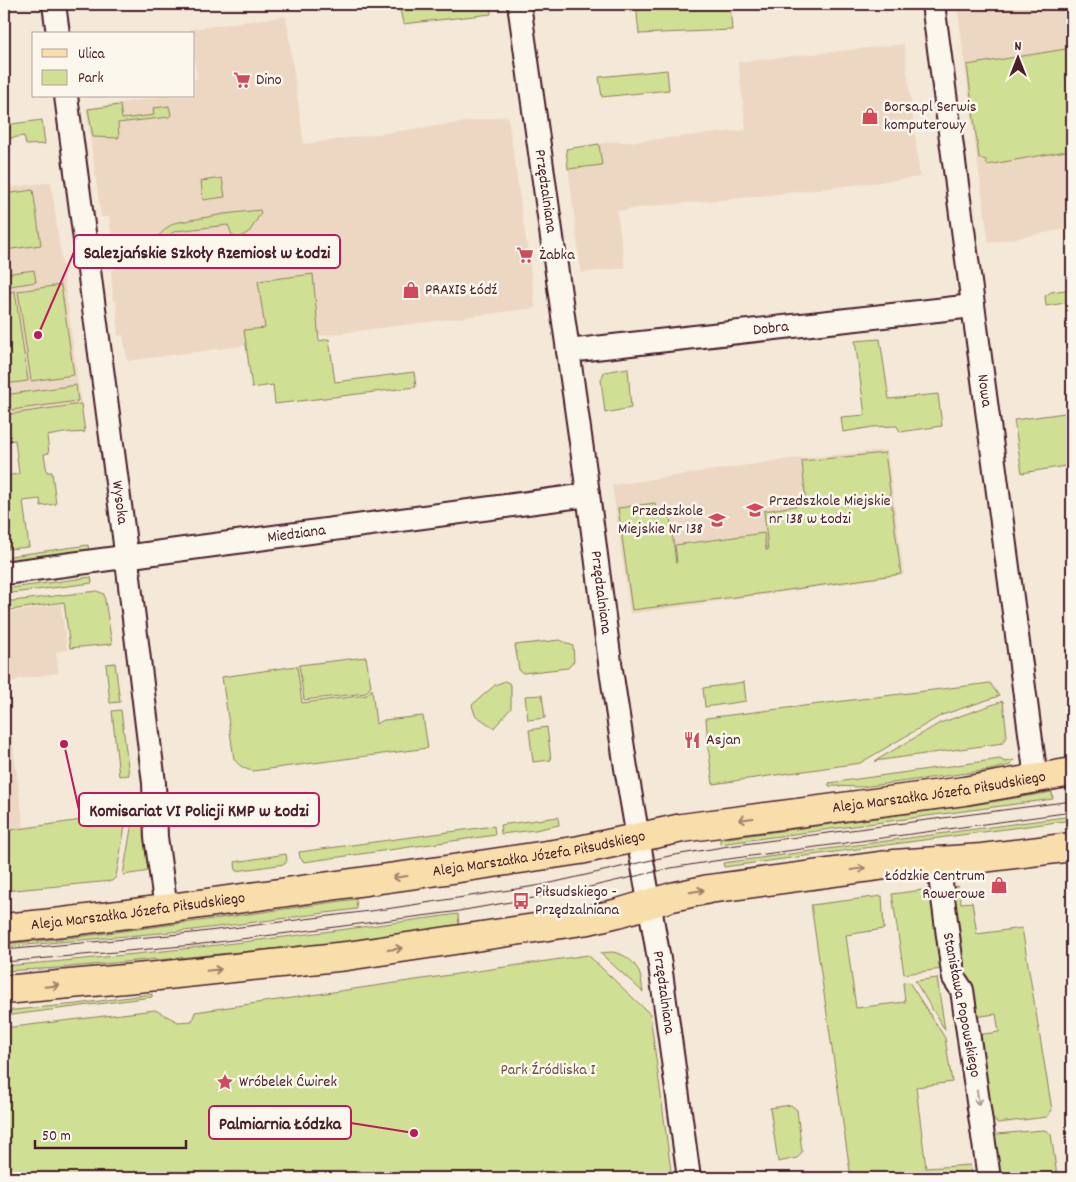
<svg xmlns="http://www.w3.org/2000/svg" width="1076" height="1182" viewBox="0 0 1076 1182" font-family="Dekko,sans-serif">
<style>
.built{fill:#ecd8c2}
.green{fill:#cfdf93;stroke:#8c7f5f}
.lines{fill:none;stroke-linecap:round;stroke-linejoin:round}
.minor-casing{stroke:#4a1f2b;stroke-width:26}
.major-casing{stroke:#4a1f2b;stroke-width:31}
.minor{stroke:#fbf7ec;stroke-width:22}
.major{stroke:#f8deab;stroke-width:28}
.tram{stroke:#4a1f2b;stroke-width:1}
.oneway{stroke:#a17e6b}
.oneway2{stroke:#ab9695}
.labels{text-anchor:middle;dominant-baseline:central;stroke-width:5;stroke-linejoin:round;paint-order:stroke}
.poi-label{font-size:16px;fill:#4a1f2b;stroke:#fbf7ec;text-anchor:start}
.street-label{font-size:16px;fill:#4a1f2b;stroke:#fbf7ec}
.park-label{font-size:16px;fill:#6b4f45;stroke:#fbf7ec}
.leader{fill:none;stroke:#c2185b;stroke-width:2}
.callout-dot{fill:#c2185b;stroke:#fbf7ec;stroke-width:2}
.callout{fill:#fbf7ec;stroke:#c2185b;stroke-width:2}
.callout-label{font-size:18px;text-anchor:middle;font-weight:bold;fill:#4a1f2b}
</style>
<rect width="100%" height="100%" fill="#f4e9d9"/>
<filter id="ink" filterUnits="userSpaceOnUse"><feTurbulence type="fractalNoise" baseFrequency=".02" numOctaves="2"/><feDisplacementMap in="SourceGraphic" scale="10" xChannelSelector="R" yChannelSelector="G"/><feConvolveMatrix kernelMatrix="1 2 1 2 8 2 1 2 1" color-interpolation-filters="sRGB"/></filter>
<g filter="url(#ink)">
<!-- built -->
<path class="built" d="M957,4H1072V228L989,243L977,159Z
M286,16L304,144L508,116L536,308L127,361L123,335L118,336L116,301H113L111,270L116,269L109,217H101L86,108L166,96H194V79L197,78L194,54V34H191L190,29Z
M904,44L920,177L753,197L653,206L617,211L625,268L581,273L566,149L609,142H627L746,130L738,62Z
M51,182L85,432L71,433L70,432L4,442V188Z
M887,450L904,575L630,614L612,485L788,459Z
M62,604L63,606L61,607L67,648H68V650L56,652L59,673L19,679L13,682L8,687L6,694L24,828L4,831V613Z"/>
<!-- green -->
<path class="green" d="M399,4H490L491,14L403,24Z
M636,4H730L732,30L639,34Z
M1072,48V150L987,165L986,160L979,158L967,65Z
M667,70L669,90L602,97L599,77Z
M120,105L122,119L154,115L153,108L169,106L171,115L169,117L118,123L119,137L118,138L93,137L88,109Z
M42,120L45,144L26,145L24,136L4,139V125Z
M599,144L602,165L568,169L566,149Z
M222,178L225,197L203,200L201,181Z
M33,190L41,245L4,250V194Z
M260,210L261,213L250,231L238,239L232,235L228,225L176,231L172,233L163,244L156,238L168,227L174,223L224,214Z
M34,270L36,282L4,287V274Z
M313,274L319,341L329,339L335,382L414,372L416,387L275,404L273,385L252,388L244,330L265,328L258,281Z
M61,285L74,375L31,381L18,291Z
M1072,289V302L1046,306L1045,296L1051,292Z
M15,291L28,381L4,384V293Z
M880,339L889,399L938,394L942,426L900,432L897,426L873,427L843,432L841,417L865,415L855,341Z
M628,368L631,408L605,413L601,380L604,372Z
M76,385L78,401L4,411V395Z
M81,404L85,432L71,433L70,432L47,436L49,453L44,454L47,472H52L56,504L41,506L40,499L23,501L29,547L8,549V544L4,543V476L19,474L15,440L4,442V415Z
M1072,412V465L1022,473L1014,420Z
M885,453L901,574L774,592L632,610L618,508L655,503L656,511L669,509L676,563L677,562L675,545L764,533L766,550H768L764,511L806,504L802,461Z
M88,545L89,552L11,562L10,556Z
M91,577L92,583L4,594V589Z
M97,591L104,594L112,644L70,648L64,602L4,611V602Z
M560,640L573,646L574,661L568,668L523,673L519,670L515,645Z
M366,657L371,686L366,693L304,700L299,665Z
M115,663L120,702L110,703L106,664Z
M297,666L302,703L367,695L372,689L376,724L384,720L423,716L428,748L253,771C244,769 239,766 234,759L222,677Z
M505,681L509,683L511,686V708L494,728L475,715L472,705L495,685Z
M744,682L746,701L705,707L703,688Z
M990,683L999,696L942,715L860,763L713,784L708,746L706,718Z
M542,695L545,718L528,720L525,696Z
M1003,701L1007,736L1003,743L875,761L940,723Z
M121,710L129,775L119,776L112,711Z
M547,727L551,760L533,762L529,730Z
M1000,759L1005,762L1015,760L1010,765L990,770L862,787L829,786V783Z
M131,792L116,877L112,881L4,891V831L124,814L122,793Z
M1052,792L1053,799L720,844V839L967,806Z
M141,804L150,871L123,875L135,805Z
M1072,816V820L724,867L723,863Z
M558,817L559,825L535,830L501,834L500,825Z
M494,826L495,835L304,862L300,858L299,852Z
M286,854L287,860L285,864L236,871L235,862Z
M958,886L961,903L972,902L977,934L1022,928L1052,1110L1047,1117L998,1123L989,1116L976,1035L999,1032L996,1014L974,1017L964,977L947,888Z
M930,889L932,891L942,969L904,974L892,894Z
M882,896L884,929L846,935L856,1008L905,1002L903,983L909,982L945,1038L952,1082L916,1087L926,1168L970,1165L973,1178H851L811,905Z
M356,899L357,909L193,930L4,947V944L61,939L199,921Z
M458,914L459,925L344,942L158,960L157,959L59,968L4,971V966C156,954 307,935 458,914Z
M612,952C624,953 637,963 640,975C642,981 642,987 643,992L600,953Z
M588,955L650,1014L672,1178H4V1028L155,1010L178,1022L192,1021L195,1012Z
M937,978L945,1030L915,981Z
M152,994V997L4,1016V1011L77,1004Z
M791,1105L797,1110L802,1152L797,1158L778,1162L770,1108Z
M1043,1130L1047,1131L1051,1134L1057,1176L1067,1178H996L990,1141L997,1134Z"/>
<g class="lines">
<!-- minor casing -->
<g class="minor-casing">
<g id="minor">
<path d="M54,4L58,34"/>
<path id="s1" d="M519,4L585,471L611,670L626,768L660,965L689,1178"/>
<path id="s2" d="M933,4L1036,778"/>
<path id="s3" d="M66,96L123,528L154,783L156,837L166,909"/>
<path id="s4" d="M568,351L973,306"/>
<path id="s5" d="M4,573L588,495"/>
<path d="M938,861L953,973L954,978L962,990L989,1178"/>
</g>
</g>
<!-- major casing -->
<g class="major-casing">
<g id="major">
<path id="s6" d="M4,928L63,922L135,913L446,870L580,850L682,828L964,791L1072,772"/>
<path d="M4,990L158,976L347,956L589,920L618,913L672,897L709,889L894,864L982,858L1072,847"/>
</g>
</g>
<!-- minor -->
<use href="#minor" class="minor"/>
<!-- major -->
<use href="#major" class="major"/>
<!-- tram -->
<path class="tram" d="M4,950L192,933L386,909L542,885L669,856L729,846L1072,801
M4,962L194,945L453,912L568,892L671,868L714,861L1072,812"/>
</g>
<!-- one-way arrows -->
<defs><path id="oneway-shaft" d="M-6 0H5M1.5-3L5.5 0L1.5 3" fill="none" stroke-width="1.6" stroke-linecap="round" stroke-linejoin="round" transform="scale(1.25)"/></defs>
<g class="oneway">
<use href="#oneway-shaft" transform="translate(746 819) rotate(173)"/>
<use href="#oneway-shaft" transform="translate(858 869) rotate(-8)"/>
<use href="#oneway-shaft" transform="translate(400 877) rotate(172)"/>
<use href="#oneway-shaft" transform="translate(697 891) rotate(-10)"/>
<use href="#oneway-shaft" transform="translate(395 949) rotate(-8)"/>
<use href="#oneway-shaft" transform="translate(214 970) rotate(-6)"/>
<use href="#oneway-shaft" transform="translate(52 986) rotate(-5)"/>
</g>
<use class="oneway2" href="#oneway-shaft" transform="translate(978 1098) rotate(82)"/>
</g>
<!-- icons -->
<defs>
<g id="supermarket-bare" transform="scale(1.35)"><path d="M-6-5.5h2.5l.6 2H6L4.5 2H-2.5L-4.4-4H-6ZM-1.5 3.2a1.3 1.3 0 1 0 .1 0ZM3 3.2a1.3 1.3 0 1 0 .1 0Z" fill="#d1495b" stroke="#fbf7ec" stroke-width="2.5" paint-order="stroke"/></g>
<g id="shop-bare" transform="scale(1.35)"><path d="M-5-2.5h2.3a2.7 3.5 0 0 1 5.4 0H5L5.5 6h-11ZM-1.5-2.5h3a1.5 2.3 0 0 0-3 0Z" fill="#d1495b" stroke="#fbf7ec" stroke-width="2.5" paint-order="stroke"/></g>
<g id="school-bare" transform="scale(1.35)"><path d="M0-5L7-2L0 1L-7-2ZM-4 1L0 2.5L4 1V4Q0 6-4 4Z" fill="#d1495b" stroke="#fbf7ec" stroke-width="2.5" paint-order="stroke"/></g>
<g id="restaurant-bare" transform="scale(1.35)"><path d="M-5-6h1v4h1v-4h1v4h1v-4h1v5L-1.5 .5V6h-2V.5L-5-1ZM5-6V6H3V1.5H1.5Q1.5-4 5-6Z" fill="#d1495b" stroke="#fbf7ec" stroke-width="2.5" paint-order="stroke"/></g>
<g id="bus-bare" transform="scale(1.35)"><path d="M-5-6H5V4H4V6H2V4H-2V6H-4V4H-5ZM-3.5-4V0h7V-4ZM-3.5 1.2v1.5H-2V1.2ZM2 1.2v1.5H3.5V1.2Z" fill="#d1495b" stroke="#fbf7ec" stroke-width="2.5" paint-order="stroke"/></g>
<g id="sight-bare" transform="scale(1.35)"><path d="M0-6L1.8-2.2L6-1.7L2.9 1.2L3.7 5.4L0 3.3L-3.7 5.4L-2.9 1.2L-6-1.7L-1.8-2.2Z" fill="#d1495b" stroke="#fbf7ec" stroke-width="2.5" paint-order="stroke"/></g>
</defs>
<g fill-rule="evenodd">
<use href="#supermarket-bare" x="242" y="80"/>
<use href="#shop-bare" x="870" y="116"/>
<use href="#supermarket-bare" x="525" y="255"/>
<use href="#shop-bare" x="411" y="290"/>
<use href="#school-bare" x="755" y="510"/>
<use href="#school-bare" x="717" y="520"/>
<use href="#restaurant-bare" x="692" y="740"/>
<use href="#shop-bare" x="999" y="885"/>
<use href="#bus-bare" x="521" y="901"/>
<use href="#sight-bare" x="225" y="1082"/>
</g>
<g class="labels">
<!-- poi labels -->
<g class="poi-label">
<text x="256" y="80">Dino</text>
<text x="884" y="107">Borsa.pl Serwis<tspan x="884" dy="18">komputerowy</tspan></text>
<text x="539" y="255">Żabka</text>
<text x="425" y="290">PRAXIS Łódź</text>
<text x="769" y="501">Przedszkole Miejskie<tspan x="769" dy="18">nr 138 w Łodzi</tspan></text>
<text x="703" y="511" text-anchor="end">Przedszkole<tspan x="703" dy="18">Miejskie Nr 138</tspan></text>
<text x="706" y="740">Asjan</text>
<text x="985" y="876" text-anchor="end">Łódzkie Centrum<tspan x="985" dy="18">Rowerowe</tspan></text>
<text x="535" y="892">Piłsudskiego -<tspan x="535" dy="18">Przędzalniana</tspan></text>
<text x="239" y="1082">Wróbelek Ćwirek</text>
</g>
<!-- street labels -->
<g class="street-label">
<text stroke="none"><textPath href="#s1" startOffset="189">Przędzalniana</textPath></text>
<text stroke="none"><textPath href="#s4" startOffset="204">Dobra</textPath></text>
<text stroke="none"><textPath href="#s2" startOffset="390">Nowa</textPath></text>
<text stroke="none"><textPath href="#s3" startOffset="410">Wysoka</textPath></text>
<text stroke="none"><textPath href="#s5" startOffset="295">Miedziana</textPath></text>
<text stroke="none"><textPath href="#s1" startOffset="594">Przędzalniana</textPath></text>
<text stroke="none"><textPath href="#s6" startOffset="945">Aleja Marszałka Józefa Piłsudskiego</textPath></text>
<text stroke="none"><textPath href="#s6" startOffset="540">Aleja Marszałka Józefa Piłsudskiego</textPath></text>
<text stroke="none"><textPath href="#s6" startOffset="135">Aleja Marszałka Józefa Piłsudskiego</textPath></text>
<text stroke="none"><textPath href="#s1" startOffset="999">Przędzalniana</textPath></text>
<text transform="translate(961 1005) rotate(79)">Stanisława Popowskiego</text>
</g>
<!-- park labels -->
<g class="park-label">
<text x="548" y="1070">Park Źródliska I</text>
</g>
</g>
<!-- callouts -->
<path class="leader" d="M38 335L74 252M64 744L79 810M414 1133L351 1123"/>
<g class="callout-dot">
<circle cx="38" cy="335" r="5"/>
<circle cx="64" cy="744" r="5"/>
<circle cx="414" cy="1133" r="5"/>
</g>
<g class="callout">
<rect x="74" y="235" width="266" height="33" rx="5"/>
<rect x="79" y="793" width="240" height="33" rx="5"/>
<rect x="209" y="1106" width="142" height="33" rx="5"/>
</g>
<g class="callout-label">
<text x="207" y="258">Salezjańskie Szkoły Rzemiosł w Łodzi</text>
<text x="199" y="816">Komisariat VI Policji KMP w Łodzi</text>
<text x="280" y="1129">Palmiarnia Łódzka</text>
</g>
<!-- margin -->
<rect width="1076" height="1182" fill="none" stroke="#fbf7ec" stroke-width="20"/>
<rect x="10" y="10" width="1056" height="1162" fill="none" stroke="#4a1f2b" stroke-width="2" filter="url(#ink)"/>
<!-- legend -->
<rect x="32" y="32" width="162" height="65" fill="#fbf7ec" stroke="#b4a19f"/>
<rect x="42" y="49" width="25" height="8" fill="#f8deab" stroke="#b4a19f"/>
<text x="78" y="58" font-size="15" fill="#4a1f2b">Ulica</text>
<rect x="42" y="70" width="25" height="15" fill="#cfdf93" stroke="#b4a19f"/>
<text x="78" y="82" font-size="15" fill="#4a1f2b">Park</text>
<!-- north arrow -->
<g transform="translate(1018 58)" stroke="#fbf7ec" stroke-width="4" paint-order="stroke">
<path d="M0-4L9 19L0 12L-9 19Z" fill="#4a1f2b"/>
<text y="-8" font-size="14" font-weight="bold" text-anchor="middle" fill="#4a1f2b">N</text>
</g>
<!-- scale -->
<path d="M35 1140v8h151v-8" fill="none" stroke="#4a1f2b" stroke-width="2.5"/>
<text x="42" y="1140" font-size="15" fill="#4a1f2b" stroke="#fbf7ec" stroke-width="4" paint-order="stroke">50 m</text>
</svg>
